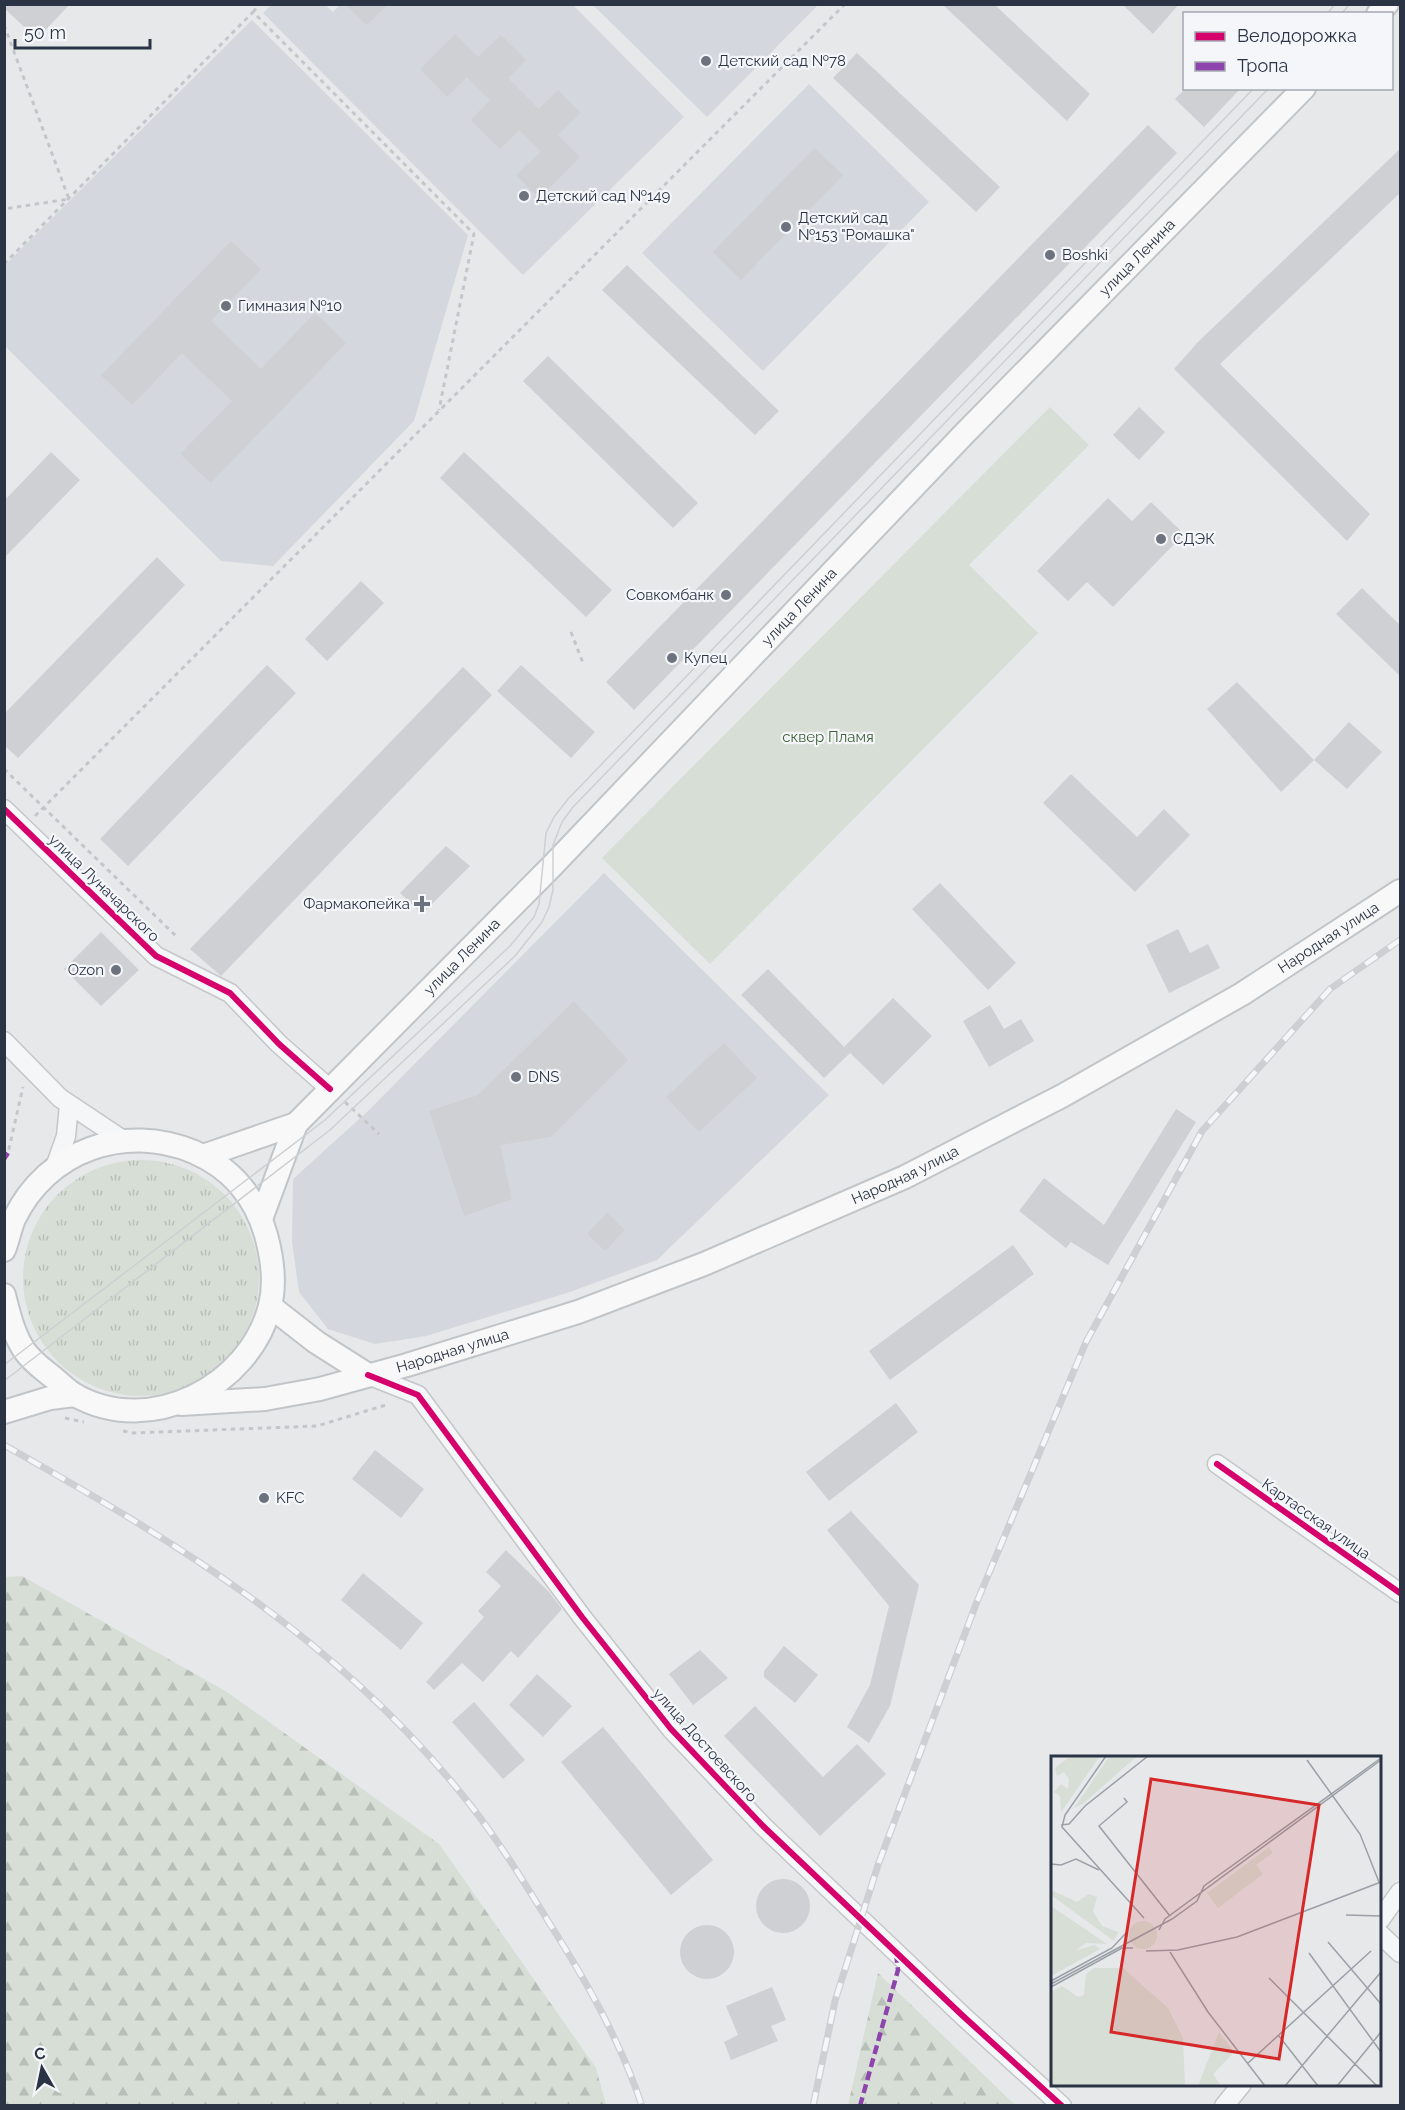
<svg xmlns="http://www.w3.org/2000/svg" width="1405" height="2110" viewBox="0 0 1405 2110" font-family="Raleway,sans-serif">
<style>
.built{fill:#d4d7dd}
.grass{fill:url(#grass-tufts)}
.forest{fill:url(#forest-firs)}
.park{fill:#d6ded6}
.building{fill:#ced0d3}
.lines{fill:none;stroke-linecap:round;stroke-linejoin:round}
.minor-casing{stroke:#c4c6c8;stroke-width:21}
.major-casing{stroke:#c2c5c8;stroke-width:26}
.path{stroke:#c5c6ca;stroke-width:3;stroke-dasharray:4.5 4.5;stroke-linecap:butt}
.minor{stroke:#f5f6f7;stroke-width:18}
.major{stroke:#f8f8f8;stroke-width:22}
.tram{stroke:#cecfd2;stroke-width:1.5}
.rail-casing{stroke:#cecfd2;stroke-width:7}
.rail{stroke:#f4f6f9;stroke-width:4.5;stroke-dasharray:14;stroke-linecap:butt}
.quiet{stroke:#8e44ad;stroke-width:4.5;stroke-dasharray:9 4.5;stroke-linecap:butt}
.cycleway-casing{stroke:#f4f6f9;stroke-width:10}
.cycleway{stroke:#d6006c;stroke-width:6}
.poi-dot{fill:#6c737f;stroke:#f4f6f9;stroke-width:2}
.labels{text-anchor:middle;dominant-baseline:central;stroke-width:4.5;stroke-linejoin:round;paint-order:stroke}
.poi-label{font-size:15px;fill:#2b3445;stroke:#f4f6f9;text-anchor:start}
.street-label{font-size:15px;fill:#2b3445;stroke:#f4f6f9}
.park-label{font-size:15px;fill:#3f6138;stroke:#f4f6f9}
.inset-road{fill:none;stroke:#9ba0a8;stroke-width:1.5}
.view{fill:#d62828;fill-opacity:0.15;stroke:#d62828;stroke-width:3}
.inset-edge{fill:none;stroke:#2b3445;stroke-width:3}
</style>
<defs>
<pattern id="grass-tufts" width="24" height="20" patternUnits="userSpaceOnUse" patternTransform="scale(1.5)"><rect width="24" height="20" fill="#d6ded6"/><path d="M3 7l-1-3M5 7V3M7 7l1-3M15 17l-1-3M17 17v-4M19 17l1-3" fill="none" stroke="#b8bfb9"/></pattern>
<pattern id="forest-firs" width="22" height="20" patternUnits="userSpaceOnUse" patternTransform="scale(1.5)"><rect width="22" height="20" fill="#d6ded6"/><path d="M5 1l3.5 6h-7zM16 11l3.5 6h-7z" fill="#b8bfb9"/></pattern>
</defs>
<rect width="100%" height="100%" fill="#e6e8ea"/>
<!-- built -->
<path class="built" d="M272,4L325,5L333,12L341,4L573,5L684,117L523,275L263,13Z
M593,5H818L707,117Z
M252,20L468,235L414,421L273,566L221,561L5,346L4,266Z
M809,84L929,202L763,371L642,253Z
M604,873L829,1095L657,1260L570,1292L426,1336L375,1344L328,1329L299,1292L292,1242L293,1179L368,1111Z"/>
<!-- grass -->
<path class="grass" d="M23 1278a118 118 0 1 1 236 0a118 118 0 1 1-236 0Z"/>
<!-- forest -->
<path class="forest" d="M22,1576L227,1692L439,1844L596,2068L606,2105H5L4,1577Z
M878,1973L1015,2105H848Z"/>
<!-- park -->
<path class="park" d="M1050,407L1089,445L969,565L1038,633L710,964L602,858Z"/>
<!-- building -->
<path class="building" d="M4,4H70L37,39L4,8Z
M345,4H388L367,25Z
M942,4H994L1090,94L1067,121Z
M1122,4H1179L1153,34Z
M455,34L478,57L501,35L526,60L508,78L539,109L558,90L581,113L558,135L580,157L539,198L516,175L541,151L519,130L500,149L471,120L490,100L467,77L447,97L420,69Z
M857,53L1000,187L976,212L833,78Z
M1186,88H1241L1204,127L1175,99Z
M1148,125L1177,153L634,710L606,682Z
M814,148L843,175L741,280L713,252Z
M1401,148V192L1220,364L1370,514L1347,541L1174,369L1198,342Z
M231,241L261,269L211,321L261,369L315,313L346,343L211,483L180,454L232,401L182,353L132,405L101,375Z
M627,265L779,411L755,435L602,290Z
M548,356L698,503L673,528L523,381Z
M1139,407L1165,432L1139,460L1113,435Z
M51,452L80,480L4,558V501Z
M464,452L612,590L586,617L440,478Z
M1108,498L1132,521L1151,502L1184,534L1113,607L1087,582L1068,601L1037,571Z
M157,557L185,585L18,758L4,745V714Z
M361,581L384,603L327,661L305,639Z
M1362,588L1401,626V677L1336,614Z
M267,665L296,693L128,866L100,839Z
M521,665L595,732L571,758L497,691Z
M463,667L492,695L221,976L190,949Z
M1237,682L1314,760L1281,792L1207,709Z
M1349,722L1382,752L1347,789L1314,760Z
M1071,774L1137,837L1164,809L1190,835L1135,892L1043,803Z
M446,846L470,866L422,914L400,893Z
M940,883L1016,963L988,990L912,909Z
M1178,929L1190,953L1208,944L1220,968L1169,993L1146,945Z
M101,932L139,970L101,1006L64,969Z
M768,969L850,1053L824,1078L741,995Z
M893,998L932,1036L883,1085L844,1047Z
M574,1001L628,1060L551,1137L500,1145L512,1199L464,1216L429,1111L478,1095Z
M990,1005L1004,1029L1021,1019L1034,1041L989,1067L963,1021Z
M724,1043L757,1078L699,1132L666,1097Z
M1176,1109L1196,1122L1108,1265L1071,1242L1066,1248L1019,1211L1044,1178L1104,1225Z
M607,1213L625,1230L605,1251L587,1234Z
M1013,1245L1034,1274L890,1380L869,1351Z
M896,1403L918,1432L829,1501L806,1472Z
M375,1450L424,1489L401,1518L352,1479Z
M851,1511L919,1585L890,1706L869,1743L847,1727L870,1685L889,1606L827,1530Z
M506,1550L549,1592L562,1609L518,1658L511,1651L483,1682L462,1663L434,1690L426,1682L484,1617L478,1611L501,1586L486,1572Z
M363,1573L423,1623L401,1650L341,1600Z
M784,1646L818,1675L795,1703L764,1677V1671Z
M700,1650L728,1678L693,1705L669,1674Z
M537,1674L572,1706L543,1737L509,1705Z
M474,1702L525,1760L503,1779L452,1722Z
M755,1706L823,1777L857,1744L886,1774L820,1836L724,1736Z
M603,1727L713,1860L671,1895L561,1762Z
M756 1906a27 27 0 1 1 54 0a27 27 0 1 1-54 0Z
M680 1952a27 27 0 1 1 54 0a27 27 0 1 1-54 0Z
M772,1987L786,2020L771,2026L778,2041L731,2060L724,2042L738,2035L726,2006Z"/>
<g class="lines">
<!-- minor casing -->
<g class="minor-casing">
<path id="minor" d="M4,809L156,956L230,993L279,1044L330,1089
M4,1041L60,1098L123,1140
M55,1167L66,1136L69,1105
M368,1375L418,1395L582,1617L671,1729L763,1826L963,2016L1062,2106
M1217,1464L1400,1593
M1380,1920L1400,1892
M1380,1934L1400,1953
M1224,2106L1242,2084"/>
</g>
<!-- major casing -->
<g class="major-casing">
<g id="major">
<path d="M1378,14L1387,4"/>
<path id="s1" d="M203,1156L296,1124L552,866L965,433L1304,88"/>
<path d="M261,1219L296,1124"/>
<path d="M4,1250C8,1240 10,1229 14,1219C47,1150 125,1123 194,1152C231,1168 255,1196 266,1235C272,1257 276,1282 270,1306C250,1386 150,1438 75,1395C68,1391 61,1384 54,1378C44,1370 32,1362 24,1350C13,1333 9,1314 4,1295"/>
<path d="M270,1306L316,1342L368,1375"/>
<path id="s2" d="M181,1404L265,1399L320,1389L407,1365L578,1312L704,1264L905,1177L1062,1096L1242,994L1400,891"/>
<path d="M4,1412L50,1398L75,1395"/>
</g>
</g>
<!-- path -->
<path class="path" d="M253,12L260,4
M4,25L69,199L4,209
M4,264L253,12L474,234L439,410
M571,632L583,663
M4,769L176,936
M35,816L845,4
M345,1102L379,1134
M4,1157L8,1153L23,1087
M65,1418L84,1422
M123,1431L133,1433L317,1426L389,1404"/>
<!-- minor -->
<use href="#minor" class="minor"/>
<!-- major -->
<use href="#major" class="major"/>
<!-- tram -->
<path class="tram" d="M1327,14L1335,4
M1341,14L1350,4
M4,1365L325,1120L510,946L534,917L539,904L546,833L554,817L568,799L1254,88
M4,1381L330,1130L515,956L542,922L549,907L553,890V845L562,822L573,807L1269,88"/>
<!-- rail casing -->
<g class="rail-casing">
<path id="rail" d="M4,1445C176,1542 334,1637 460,1792C493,1832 521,1877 548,1921C585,1979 620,2040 642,2106
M813,2106L835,2001L878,1865L976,1604L1086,1342L1202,1131L1330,989L1400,940"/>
</g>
<!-- rail -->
<use href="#rail" class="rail"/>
<!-- quiet -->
<path class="quiet" d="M4,1159L8,1153
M860,2106L898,1970L896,1953"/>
<!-- cycleway casing -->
<g class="cycleway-casing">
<path id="cycleway" d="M4,809L156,956L230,993L279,1044L330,1089
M368,1375L418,1395L582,1617L671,1729L763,1826L963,2016L1062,2106
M1217,1464L1400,1593"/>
</g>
<!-- cycleway -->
<use href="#cycleway" class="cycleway"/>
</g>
<!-- markers -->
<g class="poi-dot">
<circle cx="706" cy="61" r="6"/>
<circle cx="524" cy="196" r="6"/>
<circle cx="786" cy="227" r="6"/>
<circle cx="1050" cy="255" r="6"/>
<circle cx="226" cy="306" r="6"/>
<circle cx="1161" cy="539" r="6"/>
<circle cx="726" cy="595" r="6"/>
<circle cx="672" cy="658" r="6"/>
<path d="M419 895h6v6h6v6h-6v6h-6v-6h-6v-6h6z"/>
<circle cx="116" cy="970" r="6"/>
<circle cx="516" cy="1077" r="6"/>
<circle cx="264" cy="1498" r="6"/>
</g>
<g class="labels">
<!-- poi labels -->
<g class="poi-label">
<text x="718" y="61">Детский сад №78</text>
<text x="536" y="196">Детский сад №149</text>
<text x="798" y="218">Детский сад<tspan x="798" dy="17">№153 "Ромашка"</tspan></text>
<text x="1062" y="255">Boshki</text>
<text x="238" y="306">Гимназия №10</text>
<text x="1173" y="539">СДЭК</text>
<text x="714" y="595" text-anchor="end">Совкомбанк</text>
<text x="684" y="658">Купец</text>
<text x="410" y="904" text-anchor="end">Фармакопейка</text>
<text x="104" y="970" text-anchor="end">Ozon</text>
<text x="528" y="1077">DNS</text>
<text x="276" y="1498">KFC</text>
</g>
<!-- street labels -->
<g class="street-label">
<text stroke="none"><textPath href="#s1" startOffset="1306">улица Ленина</textPath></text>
<text stroke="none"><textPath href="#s1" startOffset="820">улица Ленина</textPath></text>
<text transform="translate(104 888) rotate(44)">улица Луначарского</text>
<text stroke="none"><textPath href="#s2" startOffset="1250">Народная улица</textPath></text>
<text stroke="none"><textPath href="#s1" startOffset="334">улица Ленина</textPath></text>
<text stroke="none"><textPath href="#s2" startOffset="764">Народная улица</textPath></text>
<text stroke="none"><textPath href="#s2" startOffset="278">Народная улица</textPath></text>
<text transform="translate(1316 1519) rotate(35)">Картасская улица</text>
<text transform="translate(705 1745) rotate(48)">улица Достоевского</text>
</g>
<!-- park labels -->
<g class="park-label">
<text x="828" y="737">сквер Пламя</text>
</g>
</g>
<!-- overview -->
<g transform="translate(1051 1756)">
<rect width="330" height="330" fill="#e6e8ea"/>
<path d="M20,0H49L10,56L9,40L3,36L10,28L17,33L18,23L13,16L6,20L4,12ZM86,0L33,47L23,52L58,1ZM78 179a14 14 0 1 1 28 0a14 14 0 1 1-28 0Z" fill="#d6ded6"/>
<path d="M0,134L26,146L38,138L46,141L42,156L51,170L67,176L63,185L0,139ZM0,150L56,188L35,187L24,195L43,189L49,193L0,220ZM43,212H72L117,252L132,282L134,330H0V236L11,230L27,241L33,239L35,218ZM168,276L183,296L162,318L170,330H147Z" fill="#d6ded6"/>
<path d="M218,91L222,97L205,109L212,118L167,152L156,137Z" fill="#d6ded6"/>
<path class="inset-road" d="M55,0L14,59L11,71L93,162M256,4L309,78L328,126M73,42L76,46L48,70L119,160M10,69L18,68L34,50L97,0M0,108L10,109L25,103L48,114M295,159L330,160M108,174L114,163L330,4M277,186L330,248M95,195L127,194L186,181L330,126M119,196L157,256L214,330M258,197L330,296M218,222L326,330M0,225L61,192L75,177M0,228L121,163L146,145L153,130L330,2M0,231L71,192H82M228,280L267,330M197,307L320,195M234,330L330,216M286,330L330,276"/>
<path class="view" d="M100,23L268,49L228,303L60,276Z"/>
<rect width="330" height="330" class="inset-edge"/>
</g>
<!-- border -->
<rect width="1405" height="2110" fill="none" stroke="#2b3445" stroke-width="12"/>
<!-- legend -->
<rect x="1183" y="12" width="210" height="78" fill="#f4f6f9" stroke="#a4a8b1" stroke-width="1.5"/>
<rect x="1195" y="32" width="30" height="9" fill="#d6006c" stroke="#a4a8b1" stroke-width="1.5"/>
<text x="1237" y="42" font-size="18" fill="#2b3445">Велодорожка</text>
<rect x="1195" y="62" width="30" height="9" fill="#8e44ad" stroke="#a4a8b1" stroke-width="1.5"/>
<text x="1237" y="72" font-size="18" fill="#2b3445">Тропа</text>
<!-- north arrow -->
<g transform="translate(42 2068) rotate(351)" stroke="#f4f6f9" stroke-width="4.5" paint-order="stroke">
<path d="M0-4.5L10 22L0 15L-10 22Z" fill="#2b3445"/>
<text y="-9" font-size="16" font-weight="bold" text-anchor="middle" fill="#2b3445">С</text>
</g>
<!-- scale -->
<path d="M15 39v9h135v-9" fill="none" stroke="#2b3445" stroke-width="3"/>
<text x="24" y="39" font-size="18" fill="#2b3445" stroke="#f4f6f9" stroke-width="4.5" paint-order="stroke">50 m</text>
</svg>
